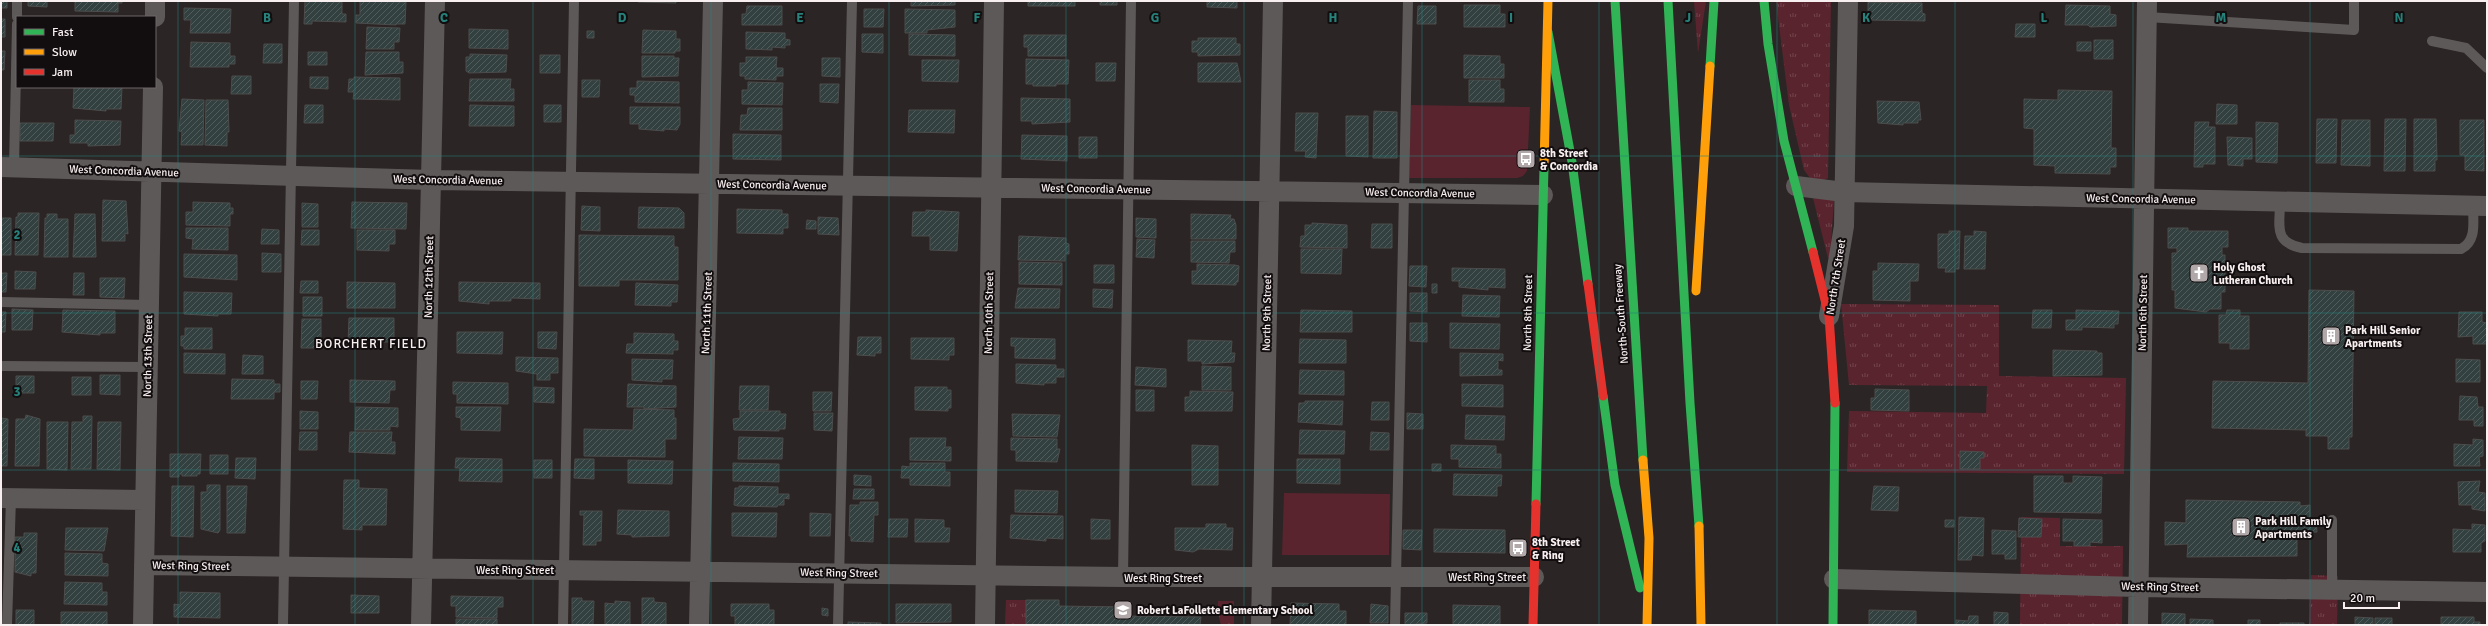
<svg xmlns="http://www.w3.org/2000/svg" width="2488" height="626" viewBox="0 0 2488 626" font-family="Signika,sans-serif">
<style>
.grass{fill:url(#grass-tufts)}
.garden{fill:#5a242e}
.building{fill:url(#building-hatch);stroke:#4d4c4c}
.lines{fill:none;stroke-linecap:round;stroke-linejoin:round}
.lane{stroke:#5e5959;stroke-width:10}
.street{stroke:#5e5959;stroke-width:20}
.fast{stroke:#30b455;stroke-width:9}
.slow{stroke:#ff9f0a;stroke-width:9}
.jam{stroke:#e5322d;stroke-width:9}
.grid{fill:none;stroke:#26827b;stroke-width:1;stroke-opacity:0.55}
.labels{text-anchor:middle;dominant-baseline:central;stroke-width:4;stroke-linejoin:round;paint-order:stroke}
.poi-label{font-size:11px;font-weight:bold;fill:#f8eff0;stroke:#120d0e;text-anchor:start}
.street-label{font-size:11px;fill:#f8eff0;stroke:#120d0e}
.quarter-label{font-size:13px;letter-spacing:1px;fill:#f8eff0;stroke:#120d0e}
.grid-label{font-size:13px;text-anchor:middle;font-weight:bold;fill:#26827b;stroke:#120d0e;stroke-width:4;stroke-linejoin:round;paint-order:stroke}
</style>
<defs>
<pattern id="grass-tufts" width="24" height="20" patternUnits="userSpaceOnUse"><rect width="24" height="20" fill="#5a242e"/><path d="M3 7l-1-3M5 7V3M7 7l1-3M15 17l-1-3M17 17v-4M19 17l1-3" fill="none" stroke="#72444d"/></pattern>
<pattern id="building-hatch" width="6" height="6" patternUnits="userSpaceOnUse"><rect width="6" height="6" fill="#324140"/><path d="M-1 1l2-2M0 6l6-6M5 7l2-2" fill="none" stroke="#505d5c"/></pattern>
</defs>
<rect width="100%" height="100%" fill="#2b2525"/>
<!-- grass -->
<path class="grass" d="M1694,1H1706L1698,53Z
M1776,1H1831L1828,178L1820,182L1810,178L1804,170L1789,105Z
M1813,198L1834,200L1830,257L1828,258Z
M1841,304L1999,305V376L2126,378L2124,474L1847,472L1849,411L1986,413L1987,386L1849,385Z
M2021,517L2060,518V546H2123L2122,625H2020Z
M2311,575L2338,576L2337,625H2309Z
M1006,600H1026V625H1005Z
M1218,601H1234V625H1221L1218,613Z"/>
<!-- garden -->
<path class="garden" d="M1411,105L1530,107L1527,171L1523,176L1517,178H1409Z
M1284,493L1390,494L1389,555H1282Z"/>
<!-- building -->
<path class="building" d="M1,1H7V8H1Z
M28,1H47V7L28,6Z
M75,1H122V3H118V12L75,11Z
M305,1L342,2V14H346V22L312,21V24H304Z
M360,1L406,2L405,24H396V25L356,23V15H360Z
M638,1H676V3L638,2Z
M911,1H955V5L911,6Z
M1028,1H1075V6H1028Z
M1100,1H1117V5H1100Z
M1207,1H1237V8L1207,7Z
M1868,2L1922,3V13L1925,14V21L1868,20Z
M1464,5H1500V14H1505V27H1464Z
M2066,5L2110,6V14L2116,15V26L2090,27L2088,25H2065Z
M747,6H782V25H742V14H746Z
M1418,6H1436V24H1417Z
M184,8L231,9L230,33H190L191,20H184Z
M864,9H884L883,27H864Z
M905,9L955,10V27L927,30V33H905Z
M1,19H5V37H1Z
M2016,24H2035V37H2015Z
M367,27L400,28L399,42H394V49H366Z
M469,29L508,30V49L469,48Z
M643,30L676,31V39H680V51H675V53H642Z
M587,31H594V38H587Z
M746,32L785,33V39L790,40V45H785V48L772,47V50L746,49Z
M862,34H883V53L862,52Z
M909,34L955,35V56L909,55Z
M1024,35H1066V56H1028V47H1024Z
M1198,38H1236V44H1240V55L1198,56V52H1192V41H1198Z
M2094,40H2113V59H2094Z
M191,42L230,43V56H235V64H229V67H190Z
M2077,42H2091V51H2077Z
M264,44H282V63H263Z
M1,51H5L4,70H1Z
M308,52H327V65H308Z
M366,52H399V62H403V73L365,75Z
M470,54L507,55L506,72L469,73L466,71V57H470Z
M540,55H560V73H540Z
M1464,55L1500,56V64H1504V78H1464Z
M642,56H674V58H679L678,76L642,77Z
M746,57H777L776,68H783V76H776V80L745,79V76H740V63H746Z
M822,58H840V77L822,76Z
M1026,59L1069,60L1068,84H1056V86H1033V84H1026Z
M922,60H959L958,82L922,81Z
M1096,63H1116L1115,81H1096Z
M1198,63H1237L1241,82H1198Z
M232,76H251V94H231Z
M310,77H328V89L310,88Z
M354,77L400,78V100L353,99L354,92H348L349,79H354Z
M470,79H511L510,89H514V101H469Z
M582,80H600L599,97H582Z
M1469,80H1500V89H1504V102H1469Z
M637,81L679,82V103L635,102V95H630V88H637Z
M748,82L783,83L782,105L742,104V90H748Z
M820,84H839L838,103L820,102Z
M74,87H122L121,109H106V111L73,108Z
M2058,90L2112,91L2111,148H2116V167H2110V174L2055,173V166L2034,165V129L2024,128V99L2058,100Z
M1021,98L1070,99V122L1032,124V121H1021Z
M182,99L204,100L203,145H181L182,132L179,131Z
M206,100H228L229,132H227V146L205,145Z
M1877,101L1919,102L1921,120H1918V123H1903V125L1878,123Z
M2217,104L2237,105V124H2216Z
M305,105H323V123H304Z
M470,105L514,106V126H469Z
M544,105H561V122H544Z
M630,107H680V124L677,130L664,129V131L639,129V124H630Z
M748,108H782V130H740L741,115H747Z
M909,110H955L954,133L908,132Z
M1374,111L1397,112V158H1373Z
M1296,113H1318L1316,158L1305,157L1306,151H1295Z
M1346,116H1368V157L1346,156Z
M2317,119H2337L2336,163H2316Z
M2385,119H2406L2405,171H2384Z
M2414,119H2436L2437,160H2435V171H2414Z
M75,120L121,121L120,145L88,146V143H70V135H75Z
M2342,120H2370V166L2341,165Z
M2460,120H2484V171L2465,170V155H2460Z
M2195,122H2209L2208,127H2215V164H2203V167H2194Z
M2256,122L2278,123L2277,163L2256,162Z
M20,123H54L53,141H20Z
M733,134L781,135V160L733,159Z
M1022,135L1067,136V161L1021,159Z
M1079,137H1097V158H1079Z
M2227,137L2252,138V159H2243V166L2228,165Z
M103,200L126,201L128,234L125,233V241H102Z
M193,202L230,203V208H233V214H230V226L186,225V212H193Z
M352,202L407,203L406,229L351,228Z
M302,203L318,204V227H302Z
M582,206L600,207V231L581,230Z
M639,207L679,208L684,213V228H638Z
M737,209L782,210V214H788V228H783V234L737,233Z
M926,210L959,212L957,251L930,250V236H912L913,212H926Z
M18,213H39L38,255H15L16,217H18Z
M47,214H57V219H68V257H44L45,218H47Z
M75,214H95L96,257H73Z
M1191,214L1231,215L1230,219H1234L1236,225V239H1191Z
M818,217L838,218L839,235L818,234Z
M1,218H11V255H1Z
M1136,218L1156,219V238L1136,237Z
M807,220L816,221V229H806Z
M1312,223L1347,225V248L1300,247L1301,236H1305V225H1312Z
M1372,224H1392V248H1371Z
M186,228H228V250L192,249L193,239L186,238Z
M2168,228H2188V231H2228V247H2222V255H2225V292H2221V309H2210L2206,312L2175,308V290H2172V253H2177V248H2168Z
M262,229L279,230V244H261Z
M302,230H319V245H301Z
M357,230H395V244H389V251L357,250Z
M1949,231H1960L1959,269H1955V272H1945L1946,268H1938V234H1949Z
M1974,231L1986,232L1985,269H1964L1965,236H1974Z
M579,235L674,236V247H678V280H619V286H579Z
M1019,236L1066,238V243L1069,244V254H1065V261L1018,260Z
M1137,239L1155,240L1154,258L1136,257Z
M1191,241H1235V252H1230L1229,263L1191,262Z
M1301,249H1342L1341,274L1301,273Z
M262,253L281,254V272H262Z
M184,254L237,255V280L184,277Z
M1019,262L1062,263V285L1019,284Z
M1878,263L1919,264L1918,281H1910V301L1873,300V271H1878Z
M1197,264L1235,265L1239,266L1238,282H1236V285L1192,284V271H1197Z
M1094,265H1114V283H1094Z
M1410,266H1427L1426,287L1409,286Z
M1452,268L1505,269V288L1488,287V290L1459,287V281H1452Z
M15,271L36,272L35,289H15Z
M1,273H7L6,292H1Z
M74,273H84V295H73Z
M2268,277H2288V285H2268Z
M100,278H125L124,298L100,297Z
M301,281H318V293H300Z
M347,282L395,283V308H347Z
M459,282L540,283V299L511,298V301H489V304L459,301Z
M636,283L678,285L677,302H671V306L635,305Z
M1432,284H1437V293H1432Z
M1018,288L1060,289L1059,308H1015Z
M1093,289L1113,290L1112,308L1093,307Z
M2309,290L2354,291L2352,437H2349V449H2328V436H2306V430L2212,428L2213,381L2308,383Z
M184,292L232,293L231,314H218V316L184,314Z
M1410,293H1427V312L1410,311Z
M1463,295L1500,296L1499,317L1462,316Z
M303,297H322V316H303Z
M12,309L33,310L32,330H12Z
M63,310L115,311V333H100V335L62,332Z
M1301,310L1352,311V332H1300Z
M2033,310H2052L2051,328H2032Z
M2076,310L2119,311L2118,324H2114V328L2082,327V330H2066V320H2076Z
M2227,310H2240V316H2249V349H2230V343H2219V315H2226Z
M1,312H6L5,332H1Z
M2459,312H2482V322L2487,323V344H2473V336L2458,337Z
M349,318H394V342H348Z
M302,319H321V348H301Z
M1410,323H1427V342L1410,341Z
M1450,323L1500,324L1499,349L1450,348Z
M185,328H212V349H184V346H181V336H185Z
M457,332H503L502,354L457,353Z
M538,332H557L556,349L538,348Z
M634,333L674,334V341H678V350H673V354L626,353L627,344H634Z
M858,337H881V353H875V356L857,355Z
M911,338H954V355H949V360L911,359Z
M1011,338L1055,339V359L1015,358V346H1011Z
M1300,339L1346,340V363H1299Z
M1188,340L1232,341L1231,353H1235L1234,362L1202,364V361H1188Z
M2053,350L2097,351V353H2102V375L2053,376Z
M184,353L225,354V374L184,373Z
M1460,353L1503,354V361L1498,360V370H1502V375L1460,376Z
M243,355L263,356V374H242Z
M516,357L558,358V373H550V380H537V374L516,371Z
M632,359L673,360L672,379H662V382L632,380Z
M2456,359L2480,360V382H2456Z
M1016,364L1056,365V369H1064V377H1056V383H1044V385L1016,383Z
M1202,366L1231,367V390H1202Z
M1136,367L1166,369V387L1135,385Z
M1300,370L1344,371V395L1299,394Z
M100,375H120V395L100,394Z
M16,376H34V393H16Z
M72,377H91V395H72Z
M232,379L274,380V384H280V392H274V399H231Z
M350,380L395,381V390H390L389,403L350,402Z
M301,381H318L317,399H301Z
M453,382L508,383V404L457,403V394H453Z
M628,384L676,386V407L644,409V407H627Z
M1462,384L1503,385V407L1462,406Z
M740,386H769L768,410H739Z
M534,387L554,388V403L534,402Z
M915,387H947V390H951V408H948V411L915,410Z
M1875,389L1909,390V411L1871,410V398H1875Z
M1136,390H1154V411H1136Z
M1190,391L1233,392L1232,411H1185V397H1190Z
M813,392H832L831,411H813Z
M2460,396L2477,397L2478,407H2483V426H2474V420H2459Z
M1305,401H1343L1342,425L1298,422L1299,403H1305Z
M1372,402H1389V420H1371Z
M356,407L398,408V427L390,426V430H355Z
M456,407H501L500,431L461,430V418L456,417Z
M634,409L674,410V418H676V439H665V457L584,456V429L633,430Z
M300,411L318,412V429H300Z
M740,411H780V414H786L785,429H779V431L734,430L733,419L740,418Z
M814,413H833L832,431L814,430Z
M1407,413L1423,414V429H1407Z
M1012,414L1060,415L1057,437L1013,436Z
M26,415L40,419L39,466H15L16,419H25Z
M1466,415L1505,416L1504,440L1465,439Z
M83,416H92L91,469H71L72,422H83Z
M1,418L8,419L7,466H1Z
M47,422H68L67,470L47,469Z
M98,422H121L120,470L97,469Z
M1300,430L1345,431L1344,454H1299Z
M300,432H317V450H299Z
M350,432H392L391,442H395V454L349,452Z
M1371,432L1389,433V450H1370Z
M739,437L783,438L782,459H738Z
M910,438H946L945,447H951V461L910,460Z
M1011,438L1057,439V449H1060L1057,462L1016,461V450H1011Z
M2473,439L2483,440V456L2479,457L2480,466H2454V444L2473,445Z
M1192,445L1218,446V485H1192Z
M1451,445L1496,446V454H1501V468L1459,467V459H1451Z
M1960,451L1984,452V458H1980V469H1960Z
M170,454H201L200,474H197V476H182V474H179V477H170Z
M210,455H228V474H210Z
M236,458H256L255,479L235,478Z
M456,458L502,459V482L459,481L460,468H455Z
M575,459H594V479L574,478Z
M1297,459H1340V484L1297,483Z
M534,460H552V478H534Z
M628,460L673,461L672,484L628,483Z
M733,463L779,464V482L733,481Z
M910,463H945V472H950V486L910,485V478H901L902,466L910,467Z
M1432,464H1441V471H1432Z
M1454,474L1502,475L1501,486H1497V496L1453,495Z
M854,475L871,476V486L854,485Z
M2034,476H2063V483H2073V476L2102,477L2101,513L2034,512Z
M344,480H359V488L387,489L386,525H362V530L343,529Z
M2480,481L2478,492L2485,493V511L2472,509V505H2459L2458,482Z
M207,485H220V530L218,533L201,529V492H207Z
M172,486H194L193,537L171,536Z
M227,486H247L245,533H227Z
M739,486L778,487V494H789V499L784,498V505H778L777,507L738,506L734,505L735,488H739Z
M1874,486L1899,487L1898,511L1871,510Z
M854,489H874V499H853Z
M1015,490L1058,491L1057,513L1015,512Z
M2186,500L2300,502V506L2310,505V521H2316L2317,532L2297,533V556L2187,557L2188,544L2165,545V522L2186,523Z
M860,502H878V515H874L873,542L851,541V536H849L850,505H860Z
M618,510L669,511V536L632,537V535L617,534Z
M580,511H602L601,541H596V545H583L584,515H580Z
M732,513H777L776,537L732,536Z
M810,513L831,514L830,536H810Z
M1011,515L1063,516V539L1046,538V541L1010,538Z
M1959,517L1984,518L1983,556L1972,555L1971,560H1958Z
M2019,518L2042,519L2041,537H2018Z
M889,519H908L907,537H888Z
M915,519L944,520V528H950L949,542H915Z
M1091,519L1110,520V539H1091Z
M2063,519L2102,520V543L2090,542V546H2074V541H2063Z
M1945,520H1954V527H1945Z
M1206,524H1226V528H1233L1232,550L1199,549L1193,552L1175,550V528H1206Z
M2472,524L2485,525V541L2481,543V552H2453V529L2472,530Z
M66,528H108L104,551L65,550Z
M1434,529L1505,530V553L1434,552Z
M1403,530H1422L1421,550L1403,549Z
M1992,530L2016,531V559H2005V554H1992Z
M24,533H37L36,573H31V576L15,572V537H24Z
M65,553L102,554V563L108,564V576L65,575Z
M65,582L102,583V592H107V605L64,604Z
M180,592L220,593V618L174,617V604L180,605Z
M351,595L379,596V613H351Z
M451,596L503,597V607H497V618L456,617V606H451Z
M572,598H582V601H594L593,625H572Z
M642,598H654V602L666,603V625H642Z
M1026,600H1059V606L1127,607V616L1201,617L1200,625H1026Z
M615,601L630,602V625H605V603L615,604Z
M1291,603L1339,604V611H1346V625H1290Z
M731,604H769V610H774V625H735V616H731Z
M896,604H951V622L896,623Z
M1371,604L1388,606V623H1370Z
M1453,605L1500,606V625H1453Z
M822,608L828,609V616L822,615Z
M16,610H34V625H16Z
M1869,610L1916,611V625H1869Z
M61,612H107V625H61Z
M1994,612L2008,613V625H1994Z
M1405,613H1427V623L1405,625Z
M2162,613L2185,614V625H2162Z
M1969,616H1978V625H1956V620L1968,621Z
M2355,617L2373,618V625H2355Z
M2441,617H2474V622H2480V625H2441Z
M2375,618H2392V625H2375Z
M456,619H497V625H456Z
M2190,619L2213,620V625H2190Z
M2248,620H2260V625H2248Z
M848,622L881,623V625H848Z
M2280,623H2304V625H2280Z"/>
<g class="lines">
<!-- lane -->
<path class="lane" d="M17,17V1
M2147,17L2354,30V1
M2432,41L2466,48L2487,68
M14,167L17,24
M2280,202C2280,226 2273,242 2302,248L2461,249C2477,241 2473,222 2473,206
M1,302L149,305
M1,366L148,367
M1123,577L1131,1
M2332,589V520
M7,625L11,498
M283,625L294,1
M563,625L574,1
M838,625L852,1
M1395,625L1408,1"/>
<!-- street -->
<path class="street" d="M155,17V1
M1,167L432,180L1543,195
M1796,186L1844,192L2487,206
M1829,316L1844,226L1848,1
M1,498L144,500
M144,565L1123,577H1534
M1834,579L2138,587L2487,592
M143,625L153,87
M421,625L435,1
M699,625L713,1
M985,625L994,1
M1261,625L1273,1
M2138,625L2147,1"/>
<!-- fast -->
<path class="fast" d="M1615,1L1643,460
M1668,1L1690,403L1699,526
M1764,1L1768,44L1784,141L1813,252
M1548,32L1572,162L1588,284
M1710,66L1714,1
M1603,396L1615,485L1640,588
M1536,504L1544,167
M1833,625L1835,403"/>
<!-- slow -->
<path class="slow" d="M1544,167L1548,1
M1696,291L1710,66
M1643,460L1649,538L1647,625
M1699,526L1701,625"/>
<!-- jam -->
<path class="jam" d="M1813,252L1829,316L1835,403
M1588,284L1603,396
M1533,625L1536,504"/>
</g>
<!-- grid -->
<path class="grid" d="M178,1V625M355,1V625M533,1V625M711,1V625M889,1V625M1066,1V625M1244,1V625M1422,1V625M1599,1V625M1777,1V625M1955,1V625M2133,1V625M2310,1V625M1,156H2487M1,313H2487M1,470H2487"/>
<!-- icons -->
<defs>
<g id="bus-square" transform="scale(1)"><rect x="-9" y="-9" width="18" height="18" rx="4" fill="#b0a8a9" stroke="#120d0e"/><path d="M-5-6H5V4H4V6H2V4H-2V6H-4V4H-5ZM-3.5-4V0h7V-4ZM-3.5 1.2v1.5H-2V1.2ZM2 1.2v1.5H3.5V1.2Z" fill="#fff"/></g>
<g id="church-square" transform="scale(1)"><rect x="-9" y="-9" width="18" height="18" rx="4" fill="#b0a8a9" stroke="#120d0e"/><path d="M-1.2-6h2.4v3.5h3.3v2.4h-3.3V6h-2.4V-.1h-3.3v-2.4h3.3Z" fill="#fff"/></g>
<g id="building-square" transform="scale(1)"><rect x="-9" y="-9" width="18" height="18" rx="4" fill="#b0a8a9" stroke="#120d0e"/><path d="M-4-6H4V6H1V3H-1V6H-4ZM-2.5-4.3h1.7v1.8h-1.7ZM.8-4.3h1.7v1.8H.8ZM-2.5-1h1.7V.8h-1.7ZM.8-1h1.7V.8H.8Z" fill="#fff"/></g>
<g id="school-square" transform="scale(1)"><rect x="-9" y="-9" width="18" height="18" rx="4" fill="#b0a8a9" stroke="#120d0e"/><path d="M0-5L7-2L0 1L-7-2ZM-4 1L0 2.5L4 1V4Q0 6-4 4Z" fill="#fff"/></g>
</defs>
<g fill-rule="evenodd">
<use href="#bus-square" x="1526" y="159"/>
<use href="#church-square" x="2199" y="273"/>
<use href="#building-square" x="2331" y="336"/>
<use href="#building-square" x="2241" y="527"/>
<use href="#bus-square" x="1518" y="548"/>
<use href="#school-square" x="1123" y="610"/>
</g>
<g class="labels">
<!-- poi labels -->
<g class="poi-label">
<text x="1540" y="153">8th Street<tspan x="1540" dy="13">&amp; Concordia</tspan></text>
<text x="2213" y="267">Holy Ghost<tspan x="2213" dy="13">Lutheran Church</tspan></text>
<text x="2345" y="330">Park Hill Senior<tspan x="2345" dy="13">Apartments</tspan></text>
<text x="2255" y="521">Park Hill Family<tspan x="2255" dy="13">Apartments</tspan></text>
<text x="1532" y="542">8th Street<tspan x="1532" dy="13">&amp; Ring</tspan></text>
<text x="1137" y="610">Robert LaFollette Elementary School</text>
</g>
<!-- street labels -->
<g class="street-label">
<text transform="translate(124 171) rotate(2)">West Concordia Avenue</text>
<text transform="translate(448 180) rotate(1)">West Concordia Avenue</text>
<text transform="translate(772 185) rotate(1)">West Concordia Avenue</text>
<text transform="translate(1096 189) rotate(1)">West Concordia Avenue</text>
<text transform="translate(1420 193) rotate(1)">West Concordia Avenue</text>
<text transform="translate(2141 199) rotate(1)">West Concordia Avenue</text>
<text transform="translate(429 277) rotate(-89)">North 12th Street</text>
<text transform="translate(1836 277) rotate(-81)">North 7th Street</text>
<text transform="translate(707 313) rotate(-88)">North 11th Street</text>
<text transform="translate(989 313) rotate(-89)">North 10th Street</text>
<text transform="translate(1267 313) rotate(-89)">North 9th Street</text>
<text transform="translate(1528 313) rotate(-89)">North 8th Street</text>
<text transform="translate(2143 313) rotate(-89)">North 6th Street</text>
<text transform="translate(1621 314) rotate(-94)">North-South Freeway</text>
<text transform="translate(148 356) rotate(-89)">North 13th Street</text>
<text transform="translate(191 566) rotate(1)">West Ring Street</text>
<text x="515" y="570">West Ring Street</text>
<text transform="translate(839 573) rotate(1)">West Ring Street</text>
<text x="1487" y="577">West Ring Street</text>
<text x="1163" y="578">West Ring Street</text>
<text transform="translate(2160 587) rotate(1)">West Ring Street</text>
</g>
<!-- quarter labels -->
<g class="quarter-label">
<text x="371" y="344">BORCHERT FIELD</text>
</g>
</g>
<g class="grid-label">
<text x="267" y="22">B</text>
<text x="444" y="22">C</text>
<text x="622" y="22">D</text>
<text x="800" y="22">E</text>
<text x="977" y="22">F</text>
<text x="1155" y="22">G</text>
<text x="1333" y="22">H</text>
<text x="1511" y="22">I</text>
<text x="1688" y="22">J</text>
<text x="1866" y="22">K</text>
<text x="2044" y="22">L</text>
<text x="2221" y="22">M</text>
<text x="2399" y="22">N</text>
<text x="17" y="239">2</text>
<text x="17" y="396">3</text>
<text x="17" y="552">4</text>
</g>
<!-- border -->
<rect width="2488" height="626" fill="none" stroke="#f8eff0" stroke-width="4"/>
<!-- legend -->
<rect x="16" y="16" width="140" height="72" fill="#120d0e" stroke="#6e6768"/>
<rect x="24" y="29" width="20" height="6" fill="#30b455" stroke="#6e6768"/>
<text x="52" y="36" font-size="12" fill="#f8eff0">Fast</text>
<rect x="24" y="49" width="20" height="6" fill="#ff9f0a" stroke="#6e6768"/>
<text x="52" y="56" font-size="12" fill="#f8eff0">Slow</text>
<rect x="24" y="69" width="20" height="6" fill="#e5322d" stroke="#6e6768"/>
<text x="52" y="76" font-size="12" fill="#f8eff0">Jam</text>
<!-- scale -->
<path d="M2344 602v6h55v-6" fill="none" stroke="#f8eff0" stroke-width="2"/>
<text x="2350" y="602" font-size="12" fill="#f8eff0" stroke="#120d0e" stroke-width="3" paint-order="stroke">20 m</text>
</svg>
